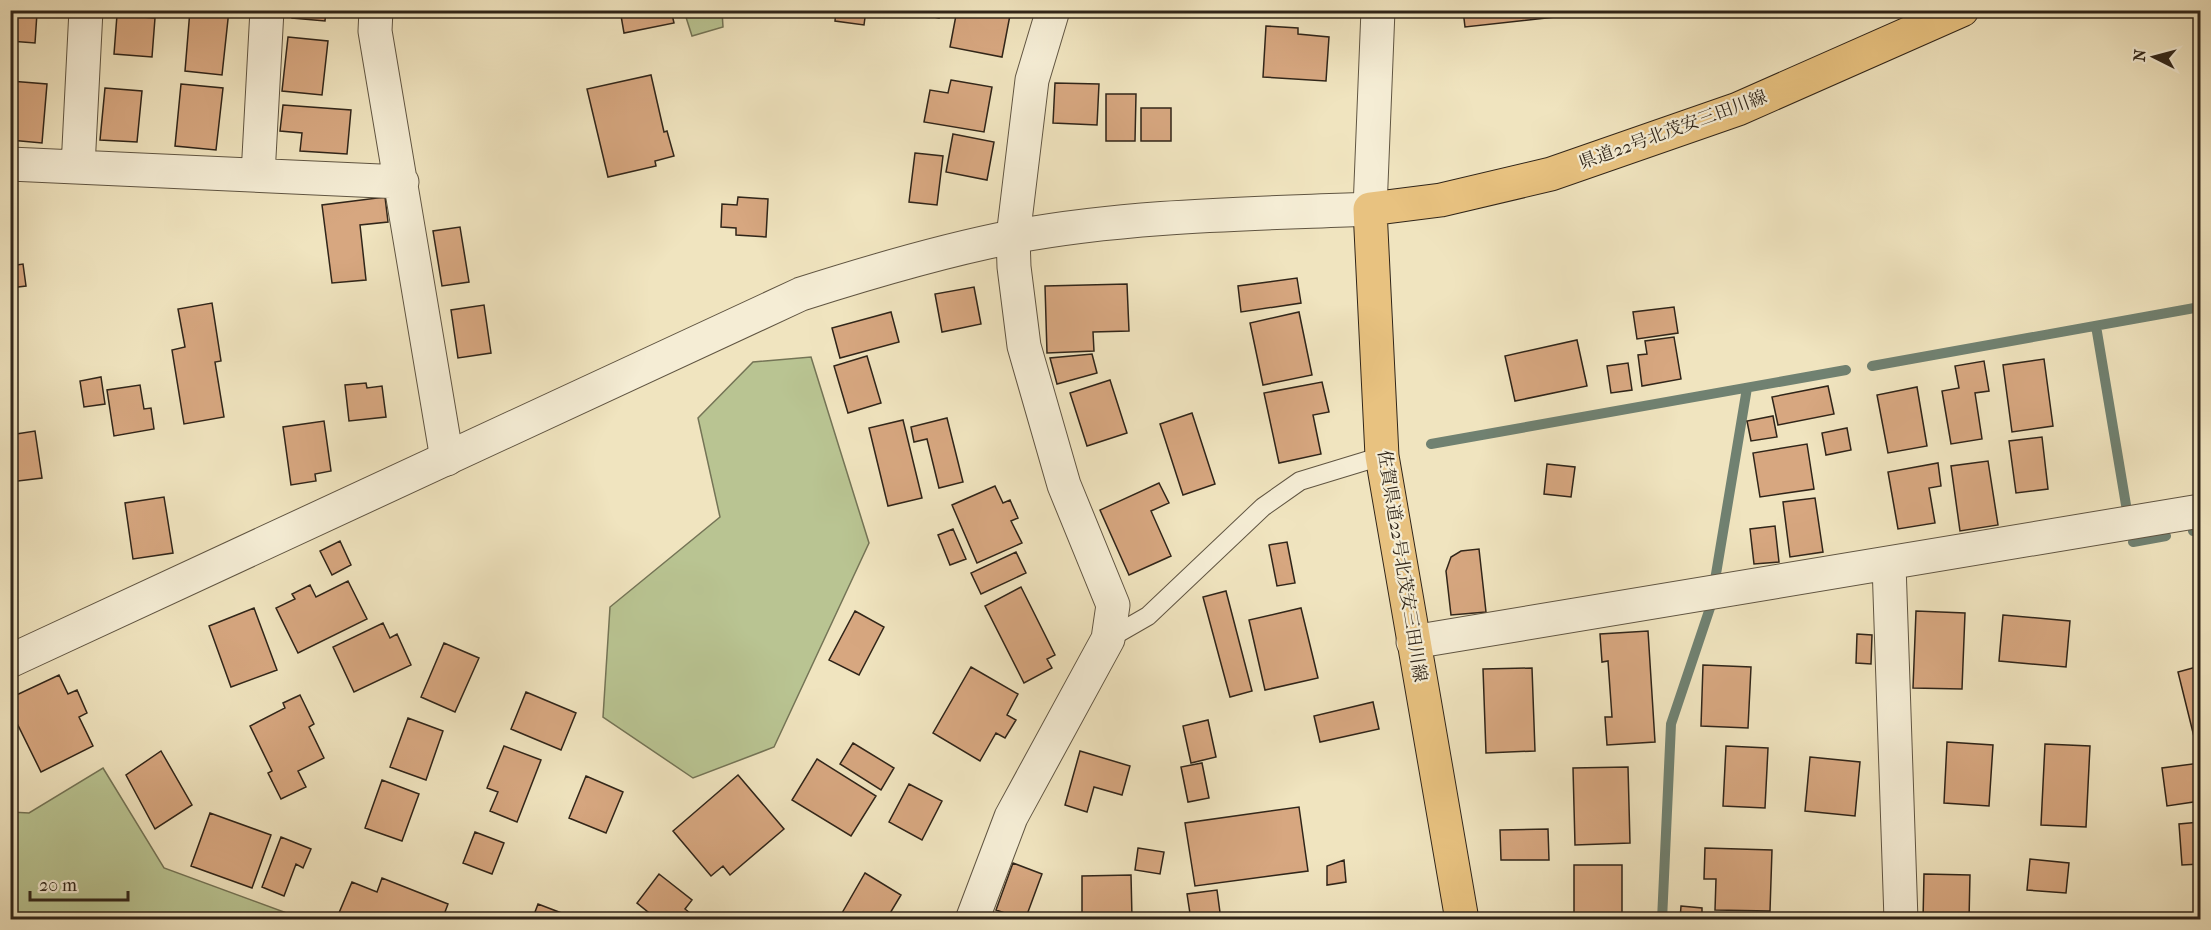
<svg xmlns="http://www.w3.org/2000/svg" width="2211" height="930" viewBox="0 0 2211 930" font-family="'IM FELL French Canon','Noto Serif JP',serif">
<style>
.green{fill:#b9c492;stroke:#747456;stroke-width:1.5}
.lines{fill:none;stroke-linecap:round;stroke-linejoin:round}
.stream{stroke:#708171;stroke-width:10}
.building{fill:#d7a780;stroke:#302519;stroke-width:1.5}
.service-casing{stroke:#605542;stroke-width:20}
.minor-casing{stroke:#605542;stroke-width:35}
.tertiary-casing{stroke:#605542;stroke-width:35}
.primary-casing{stroke:#302519;stroke-width:35}
.service{stroke:#f5edd5;stroke-width:18}
.minor{stroke:#f5edd5;stroke-width:33}
.tertiary{stroke:#f5edd5;stroke-width:33}
.primary{stroke:#e8c280;stroke-width:33}
.labels{text-anchor:middle;dominant-baseline:central;stroke-width:4.5;stroke-linejoin:round;paint-order:stroke}
.street-label{font-size:18px;fill:#302519;stroke:#f5edd5}
</style>
<rect width="100%" height="100%" fill="#f0e4bf"/>
<filter id="stains"><feTurbulence type="fractalNoise" baseFrequency=".00333" numOctaves="4"/><feColorMatrix values="0 0 0 0 .2 0 0 0 0 .09 0 0 0 0 .02 0 0 0 .5 -.17"/></filter>
<radialGradient id="worn" r=".72"><stop offset=".6" stop-color="#630" stop-opacity="0"/><stop offset="1" stop-color="#630" stop-opacity=".3"/></radialGradient>
<!-- green -->
<path class="green" d="M684,11H722L723,27L692,36Z
M811,357L869,543L774,747L693,778L603,717L610,607L720,517L698,418L753,362Z
M103,768L164,868L303,919H11V812L29,813Z"/>
<g class="lines">
<!-- stream -->
<path class="stream" d="M2096,326L2126,505
M1872,366L2200,307
M1431,444L1846,370
M2193,531L2200,530
M2133,542L2166,536
M1715,580L1747,388
M1662,920L1671,724L1710,608"/>
</g>
<!-- building -->
<path class="building" d="M190,10H229L222,75L185,71Z
M292,10H326L325,21L292,18Z
M620,10H671L674,23L624,33Z
M836,10H866L864,25L835,21Z
M915,10H940L939,18L915,13Z
M957,10H1011L1002,57L950,47Z
M1463,10H1618L1465,27Z
M10,12L37,13L35,43L10,41Z
M117,15L155,18L152,57L114,54Z
M1266,26L1298,28V34L1329,37L1326,81L1263,77Z
M288,37L328,41L322,95L282,91Z
M651,75L664,132L667,131L674,156L655,161L656,166L608,177L587,89Z
M951,80L992,87L984,132L924,122L930,90L948,93Z
M10,81L47,84L42,143L10,140Z
M1055,83L1099,84L1097,125L1053,123Z
M181,84L223,88L216,150L175,146Z
M105,88L142,91L137,142L100,140Z
M1106,94H1136L1135,141H1106Z
M283,105L351,110L347,154L300,151L302,133L280,131Z
M1141,108H1171V141H1141Z
M953,134L994,142L987,180L946,172Z
M915,153L943,156L937,205L909,202Z
M385,197L388,222L360,225L366,280L332,283L322,205Z
M738,197L768,199L766,237L736,235V228L721,227L722,204L737,205Z
M460,227L469,282L442,286L433,231Z
M23,264L26,286L10,288V266Z
M1297,278L1301,303L1241,312L1238,286Z
M1127,284L1129,331L1093,332L1094,351L1047,353L1045,286Z
M974,287L981,324L942,332L935,294Z
M212,303L221,361L215,362L224,417L184,424L172,350L185,347L178,309Z
M484,305L491,353L458,358L451,310Z
M1674,307L1678,333L1637,339L1633,312Z
M10,311L14,332L10,333Z
M891,312L899,342L840,358L832,328Z
M1299,312L1312,375L1263,385L1250,323Z
M1674,337L1681,379L1642,386L1638,355L1647,354L1645,341Z
M1577,340L1587,386L1515,401L1505,356Z
M1092,354L1097,373L1057,384L1050,358Z
M867,356L881,403L848,413L834,366Z
M2044,359L2053,426L2012,432L2003,365Z
M1984,361L1989,391L1975,393L1982,439L1951,444L1942,391L1959,388L1955,366Z
M1628,363L1632,390L1611,393L1607,366Z
M101,377L105,404L84,407L80,381Z
M1110,380L1127,433L1087,446L1070,393Z
M1322,382L1329,412L1313,415L1321,454L1279,463L1264,393Z
M366,383L367,388L382,386L386,417L349,421L345,385Z
M140,385L144,409L151,408L154,429L114,436L107,390Z
M1828,386L1834,414L1778,425L1772,397Z
M1917,387L1927,446L1888,453L1877,395Z
M1192,413L1215,484L1183,495L1160,424Z
M1773,416L1777,437L1751,441L1747,421Z
M947,418L963,482L939,488L927,439L914,442L911,427Z
M903,420L922,498L888,506L869,428Z
M324,421L331,471L315,474L316,481L291,485L283,427Z
M1847,428L1851,450L1826,455L1822,433Z
M35,431L42,478L10,482V435Z
M2042,437L2048,489L2016,493L2009,441Z
M1807,444L1814,489L1760,497L1753,453Z
M1988,461L1998,525L1960,531L1951,466Z
M1938,463L1941,486L1929,488L1935,523L1898,529L1888,472Z
M1547,464L1575,467L1571,497L1544,494Z
M1159,483L1169,503L1151,511L1171,556L1129,575L1100,510Z
M995,486L1003,503L1010,500L1018,518L1011,521L1022,543L977,563L952,505Z
M164,497L173,553L133,559L125,503Z
M1815,498L1823,552L1790,557L1783,502Z
M1775,526L1779,562L1754,564L1750,529Z
M953,529L966,559L950,565L938,535Z
M340,541L351,565L332,575L320,551Z
M1287,542L1295,583L1277,586L1269,545Z
M1479,549L1486,612L1451,615L1446,571L1451,557L1461,551Z
M1016,552L1026,573L981,594L971,573Z
M348,581L367,619L298,653L276,608L295,599L292,594L310,585L316,597Z
M1021,587L1055,655L1047,659L1052,668L1024,683L985,606Z
M1226,591L1252,691L1230,697L1203,597Z
M254,608L277,670L231,687L209,626Z
M1301,608L1318,678L1265,690L1249,620Z
M855,611L884,627L859,675L829,660Z
M1916,611L1965,613L1962,689L1913,688Z
M2003,615L2070,621L2066,667L1999,661Z
M383,623L390,638L397,634L411,665L354,692L333,647Z
M1648,631L1655,742L1607,745L1605,717H1612L1608,661L1602,662L1600,634Z
M1857,634L1872,635L1871,664L1856,663Z
M444,643L479,658L455,712L421,697Z
M1703,665L1751,667L1748,728L1701,726Z
M2200,666V753H2198L2178,672Z
M971,667L1018,694L1007,715L1016,720L1005,738L996,733L980,761L933,733Z
M1532,668L1535,751L1486,753L1483,669Z
M59,675L68,694L77,690L87,713L79,717L93,746L41,772L10,709V698Z
M526,692L576,713L561,750L511,729Z
M300,695L314,724L309,727L324,758L298,771L306,787L281,799L268,773L272,771L250,726L285,708L283,703Z
M1373,702L1379,729L1320,742L1314,716Z
M408,718L443,731L426,780L390,767Z
M1208,720L1216,757L1191,763L1183,726Z
M1947,742L1993,745L1989,806L1944,803Z
M853,743L894,768L881,790L840,764Z
M2045,744L2090,746L2086,827L2041,825Z
M504,746L541,760L517,822L490,811L498,792L487,788Z
M1726,746L1768,748L1765,808L1723,806Z
M161,751L192,805L155,829L126,775Z
M1080,751L1130,766L1122,795L1094,787L1087,812L1065,805Z
M1810,757L1860,762L1855,816L1805,811Z
M817,759L876,796L851,836L792,800Z
M1202,763L1209,798L1188,802L1181,767Z
M2200,763V801L2167,806L2162,768Z
M1628,767L1630,843L1575,845L1573,768Z
M738,775L784,829L730,875L723,866L711,876L673,831Z
M586,776L623,792L606,833L569,818Z
M382,780L419,794L402,841L365,828Z
M909,784L942,801L922,840L889,822Z
M1299,807L1308,871L1195,886L1185,823Z
M210,813L271,835L252,888L191,866Z
M2200,822V864L2182,865L2179,824Z
M1548,829L1549,860H1501L1500,830Z
M475,832L504,843L492,874L463,863Z
M281,837L311,849L303,868L296,864L284,896L262,887Z
M1138,848L1164,852L1160,874L1135,870Z
M1705,848L1772,850L1770,911L1715,910L1716,879H1704Z
M2030,859L2069,863L2066,893L2027,890Z
M1344,860L1346,882L1327,885V866Z
M1013,863L1042,874L1025,920L996,910Z
M1574,865H1622V920H1574Z
M865,873L901,895L886,920H838Z
M659,874L692,900L685,909L690,913L684,920H658L637,903Z
M1924,874L1970,875L1969,920H1923Z
M1131,875L1132,918H1082V876Z
M382,878L448,904L442,920H336L352,882L377,892Z
M1217,890L1221,920H1191L1187,894Z
M538,904L580,920H532Z
M1681,906L1702,908V920H1680Z
M1279,913V920H1231Z
M1708,918L1756,920H1708Z"/>
<g class="lines">
<!-- service casing -->
<g class="service-casing">
<path id="service" d="M1108,639L1148,616L1263,507L1300,481L1382,456"/>
</g>
<!-- minor casing -->
<g class="minor-casing">
<path id="minor" d="M376,10L375,31L447,459
M10,164L402,182
M78,167L86,10
M258,175L267,10
M1889,564L1901,920
M1413,642L2200,511
M972,920L1011,817L1108,639L1113,605L1064,485L1024,346L1014,267L1013,237L1032,80L1053,10"/>
</g>
<!-- tertiary casing -->
<g class="tertiary-casing">
<path id="tertiary" d="M10,661L801,294C870,272 940,251 1012,237C1130,215 1251,214 1370,209L1378,10"/>
</g>
<!-- primary casing -->
<g class="primary-casing">
<path id="primary" d="M1462,920L1382,456L1370,209L1441,200L1551,174L1738,109L1962,10"/>
</g>
<!-- service -->
<use href="#service" class="service"/>
<!-- minor -->
<use href="#minor" class="minor"/>
<!-- tertiary -->
<use href="#tertiary" class="tertiary"/>
<!-- primary -->
<use href="#primary" class="primary"/>
</g>
<g class="labels">
<!-- street labels -->
<g class="street-label">
<text transform="translate(1673 130) rotate(-20)">県道22号北茂安三田川線</text>
<text transform="translate(1402 566) rotate(81)">佐賀県道22号北茂安三田川線</text>
</g>
</g>
<!-- margin -->
<rect width="2211" height="930" fill="none" stroke="#f0e4bf" stroke-width="36"/>
<rect x="12" y="12" width="2187" height="906" fill="none" stroke="#302519" stroke-width="3"/>
<rect x="18" y="18" width="2175" height="894" fill="none" stroke="#302519" stroke-width="1.5"/>
<!-- north arrow -->
<g transform="translate(2154 57) rotate(276)" stroke="#f5edd5" stroke-width="4.5" paint-order="stroke">
<path d="M0-4.5L10 22L0 15L-10 22Z" fill="#302519"/>
<text y="-9" font-size="16" font-weight="bold" text-anchor="middle" fill="#302519">N</text>
</g>
<!-- scale -->
<path d="M30 891v9h98v-9" fill="none" stroke="#302519" stroke-width="3"/>
<text x="39" y="891" font-size="18" fill="#302519" stroke="#f5edd5" stroke-width="4.5" paint-order="stroke">20 m</text>
<rect width="100%" height="100%" filter="url(#stains)"/>
<rect width="100%" height="100%" fill="url(#worn)"/>
</svg>
